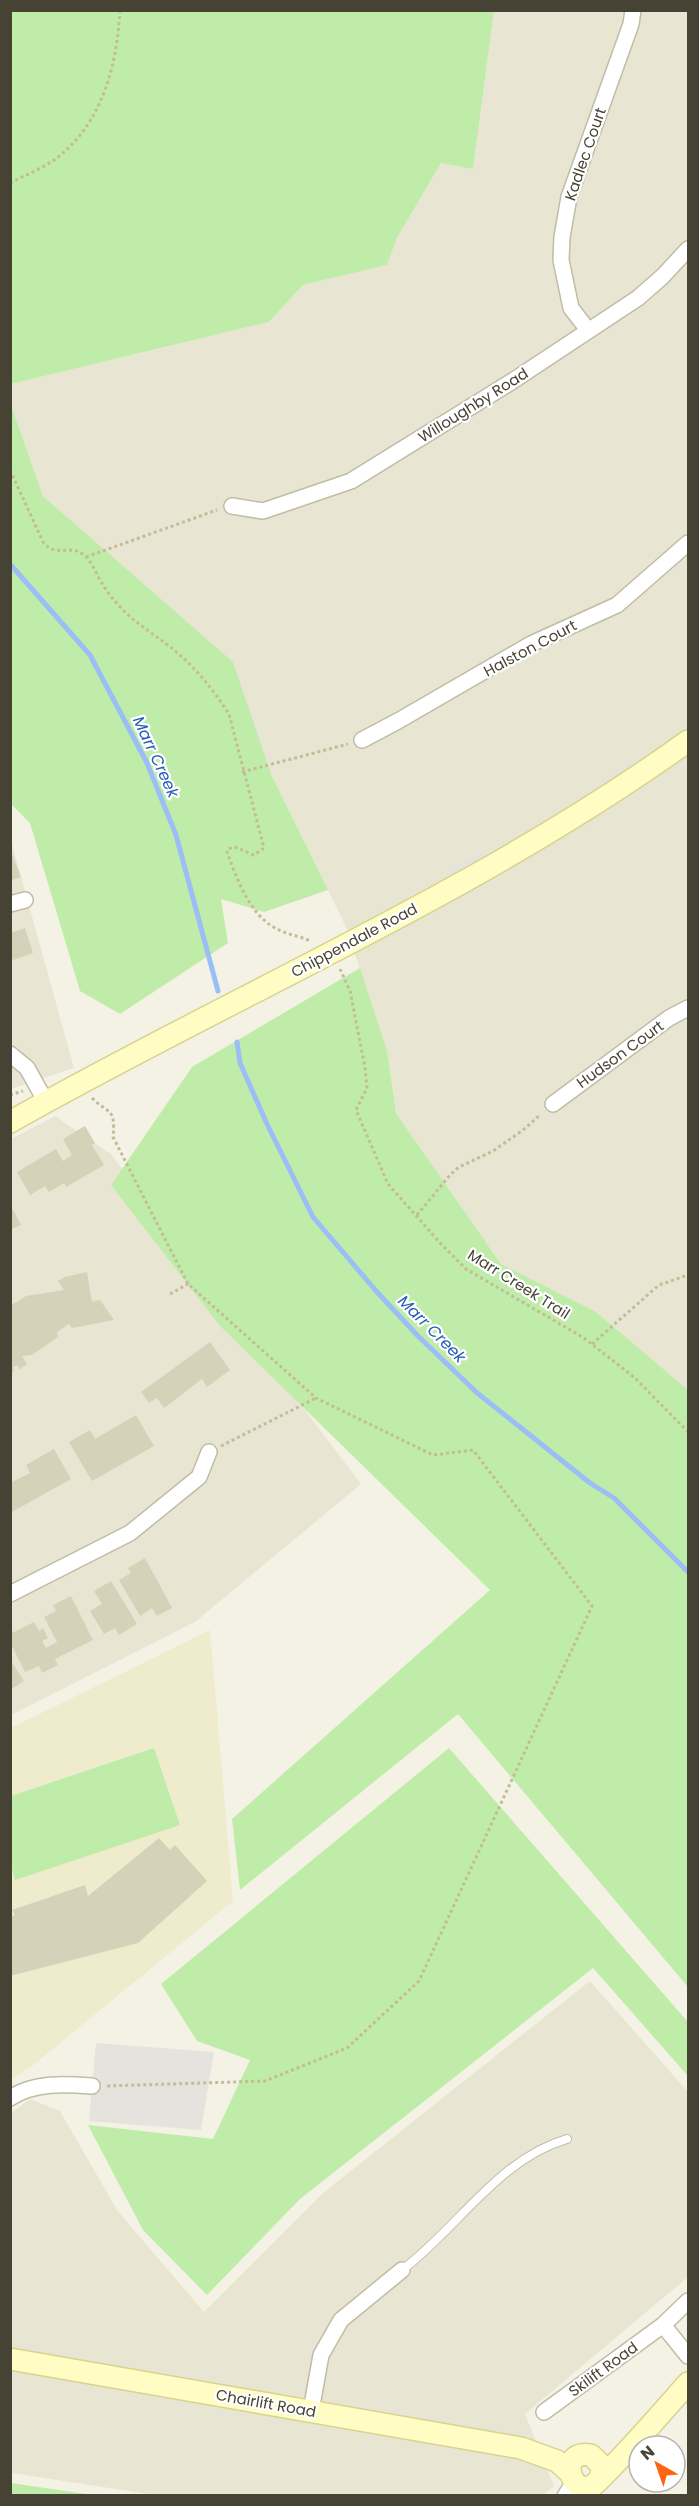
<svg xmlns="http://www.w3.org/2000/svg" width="699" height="2506" viewBox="0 0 699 2506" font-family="Poppins,sans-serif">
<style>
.residential{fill:#e8e6d2}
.education{fill:#eeeccd}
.green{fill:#c0eca9}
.parking{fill:#e4e3dd}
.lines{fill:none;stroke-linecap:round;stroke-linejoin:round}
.stream{stroke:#9bbef6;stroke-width:5}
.building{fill:#d6d1b9}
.lane-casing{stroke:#c0bca6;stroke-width:10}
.street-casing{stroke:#c0bca6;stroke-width:18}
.secondary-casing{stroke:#d7d390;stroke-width:24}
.path{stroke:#c3bc96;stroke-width:3;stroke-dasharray:3 3;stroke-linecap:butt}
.lane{stroke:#fff;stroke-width:8}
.street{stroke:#fff;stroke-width:15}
.secondary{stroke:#fffdc3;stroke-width:21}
.labels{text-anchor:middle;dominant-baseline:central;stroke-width:4.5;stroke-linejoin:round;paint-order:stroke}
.street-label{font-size:15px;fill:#474334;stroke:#fff}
.water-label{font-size:16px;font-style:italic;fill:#245cbb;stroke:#fff}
</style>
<rect width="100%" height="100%" fill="#f4f2e4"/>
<!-- residential -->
<path class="residential" d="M494,11H688V1390L595,1311L501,1264L396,1113L387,1050L346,927L272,776L233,663L43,496L11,405V384L269,322L303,285L387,265L397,238L441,163L473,168Z
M10,837L74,1068L11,1089H10Z
M55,1116L111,1154L361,1484L195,1622L11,1715V1139Z
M590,1981L688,2092V2277L525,2414L554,2486L543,2495H155L11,2473L10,2114L30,2099L60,2111L117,2210L204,2312L323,2193Z"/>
<!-- education -->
<path class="education" d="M210,1630L233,1901L32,2066L11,2079V1728Z"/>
<!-- green -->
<path class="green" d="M10,11H494L473,169L441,163L397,238L387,265L303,285L269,322L11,384Z
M11,405L43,496L233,662L272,776L328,890L264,912L221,899L228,943L120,1014L80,991L30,823L11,804Z
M360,968L387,1050L396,1113L501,1264L595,1311L688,1390V1987L458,1714L240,1890L232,1819L490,1590L220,1326L111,1185L192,1067Z
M154,1748L180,1825L15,1880L11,1865V1796Z
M449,1748L688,2022V2076L593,1968L300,2199L207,2295L143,2230L88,2125L213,2139L250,2060L197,2041L161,1984Z
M10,2483H11L93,2495H11Z"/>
<!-- parking -->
<path class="parking" d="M640,763L593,794L601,782L625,766Z
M482,852H496L447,879L453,867Z
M96,2043L214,2052L201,2130L89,2121Z"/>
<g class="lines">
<!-- stream -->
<path class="stream" d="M10,564L90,655L147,763L176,835L218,991
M237,1042L240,1063L267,1124L313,1217L377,1292L417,1335L476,1392L590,1483L614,1498L688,1572"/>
</g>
<!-- building -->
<path class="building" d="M10,849L21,877L10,881Z
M25,928L33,953L10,961V933Z
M85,1126L95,1143L92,1145L104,1165L66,1187L64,1183L49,1192L45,1186L30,1195L17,1172L56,1149L63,1161L72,1155L63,1139Z
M10,1204L21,1225L10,1230Z
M87,1272L92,1302L100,1300L114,1320L72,1328L69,1324L57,1332L58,1337L32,1355L22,1356L27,1364L19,1370L18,1365L13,1367L14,1372L10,1373V1306L26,1296L64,1290L58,1281L65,1277Z
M210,1342L230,1370L207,1387L202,1379L164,1408L157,1398L149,1403L141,1392Z
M136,1415L154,1446L92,1481L69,1442L90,1430L95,1439Z
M54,1449L71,1479L10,1513V1483L30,1473L26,1465Z
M145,1558L172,1608L157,1616L152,1608L140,1616L119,1580L131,1573L128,1568Z
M111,1581L137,1624L119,1635L115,1628L104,1634L90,1611L102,1604L94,1591Z
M71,1596L93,1640L55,1659L58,1665L42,1673L39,1666L25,1672L10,1642V1634L34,1622L39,1631L43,1628L48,1638L42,1641L46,1648L57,1642L44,1617L56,1611L53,1605Z
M10,1659L24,1681L10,1690Z
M159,1838L170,1850L175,1845L207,1881L138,1943L10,1976V1917L15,1915L12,1910L85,1885L88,1896Z"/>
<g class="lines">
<!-- lane casing -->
<g class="lane-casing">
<path id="lane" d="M402,2270C457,2229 498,2159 567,2139"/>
</g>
<!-- street casing -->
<g class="street-casing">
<path id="street" d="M588,330L571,308L561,260L562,237L569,197L631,24L633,10
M232,506L263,511L351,481L511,382L638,298L663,276L688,249
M362,740L398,721L531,644L617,605L688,543
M10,904L25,900
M10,1054L27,1068L46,1102
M553,1104L669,1018L688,1008
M10,1594L130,1533L199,1477L209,1452
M10,2098C34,2082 65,2084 92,2086
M663,2325L688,2356
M311,2411L321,2355L341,2320L402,2270
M544,2412L663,2325L688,2301
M565,2496L574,2482"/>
</g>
<!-- secondary casing -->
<g class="secondary-casing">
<path id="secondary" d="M10,1122C236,994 477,893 688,741
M10,2359L521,2448L557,2461L569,2472
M601,2476L602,2466L591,2455C553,2449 574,2505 597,2482C629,2451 658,2417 688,2383"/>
</g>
<!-- path -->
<path class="path" d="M10,183C27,174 49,166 63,153C104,117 117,63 120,10
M10,470L43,542C57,559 69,543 84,555C93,562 97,577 104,586C108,594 115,601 121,608C139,627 163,639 182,657C200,673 216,694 229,714L264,848L254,855L235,847L228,849L227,852C237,879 250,917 279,930C289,935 300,936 310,941
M86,557L217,510
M242,772L348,744
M340,969L350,991L365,1067L367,1088L356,1110L388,1184L441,1244L466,1269L584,1338L635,1378L688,1432
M10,1095L23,1091
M92,1098C108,1114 116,1107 113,1137L188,1284L316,1398L433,1455L473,1450L592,1606L419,1981L347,2048L265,2081L106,2086
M417,1215L450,1175L459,1167L493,1151L523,1130L540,1115
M170,1294L188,1284
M592,1344L659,1285L688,1275
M221,1446L316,1398"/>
<!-- lane -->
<use href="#lane" class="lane"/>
<!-- street -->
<use href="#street" class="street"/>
<!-- secondary -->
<use href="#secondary" class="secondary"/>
</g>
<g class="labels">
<!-- street labels -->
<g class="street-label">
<text transform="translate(585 154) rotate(-71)">Kadlec Court</text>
<text transform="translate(473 405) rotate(-32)">Willoughby Road</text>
<text transform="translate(530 648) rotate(-28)">Halston Court</text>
<text transform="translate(354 940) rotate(-28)">Chippendale Road</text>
<text transform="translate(620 1054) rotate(-36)">Hudson Court</text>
<text transform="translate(519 1284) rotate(32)">Marr Creek Trail</text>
<text transform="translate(603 2369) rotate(-36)">Skilift Road</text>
<text transform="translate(266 2403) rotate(10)">Chairlift Road</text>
</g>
<!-- water labels -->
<g class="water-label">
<text transform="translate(156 757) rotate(65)">Marr Creek</text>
<text transform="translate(432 1329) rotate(45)">Marr Creek</text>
</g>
</g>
<!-- border -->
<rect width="699" height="2506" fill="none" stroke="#474334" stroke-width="24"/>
<!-- north arrow -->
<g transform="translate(657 2464) rotate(320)"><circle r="28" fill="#ffffff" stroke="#b5b4ae" stroke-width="1.5"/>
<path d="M0-4.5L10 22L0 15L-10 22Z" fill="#ff6510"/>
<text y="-9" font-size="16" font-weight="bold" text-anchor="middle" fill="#474334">N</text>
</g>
</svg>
